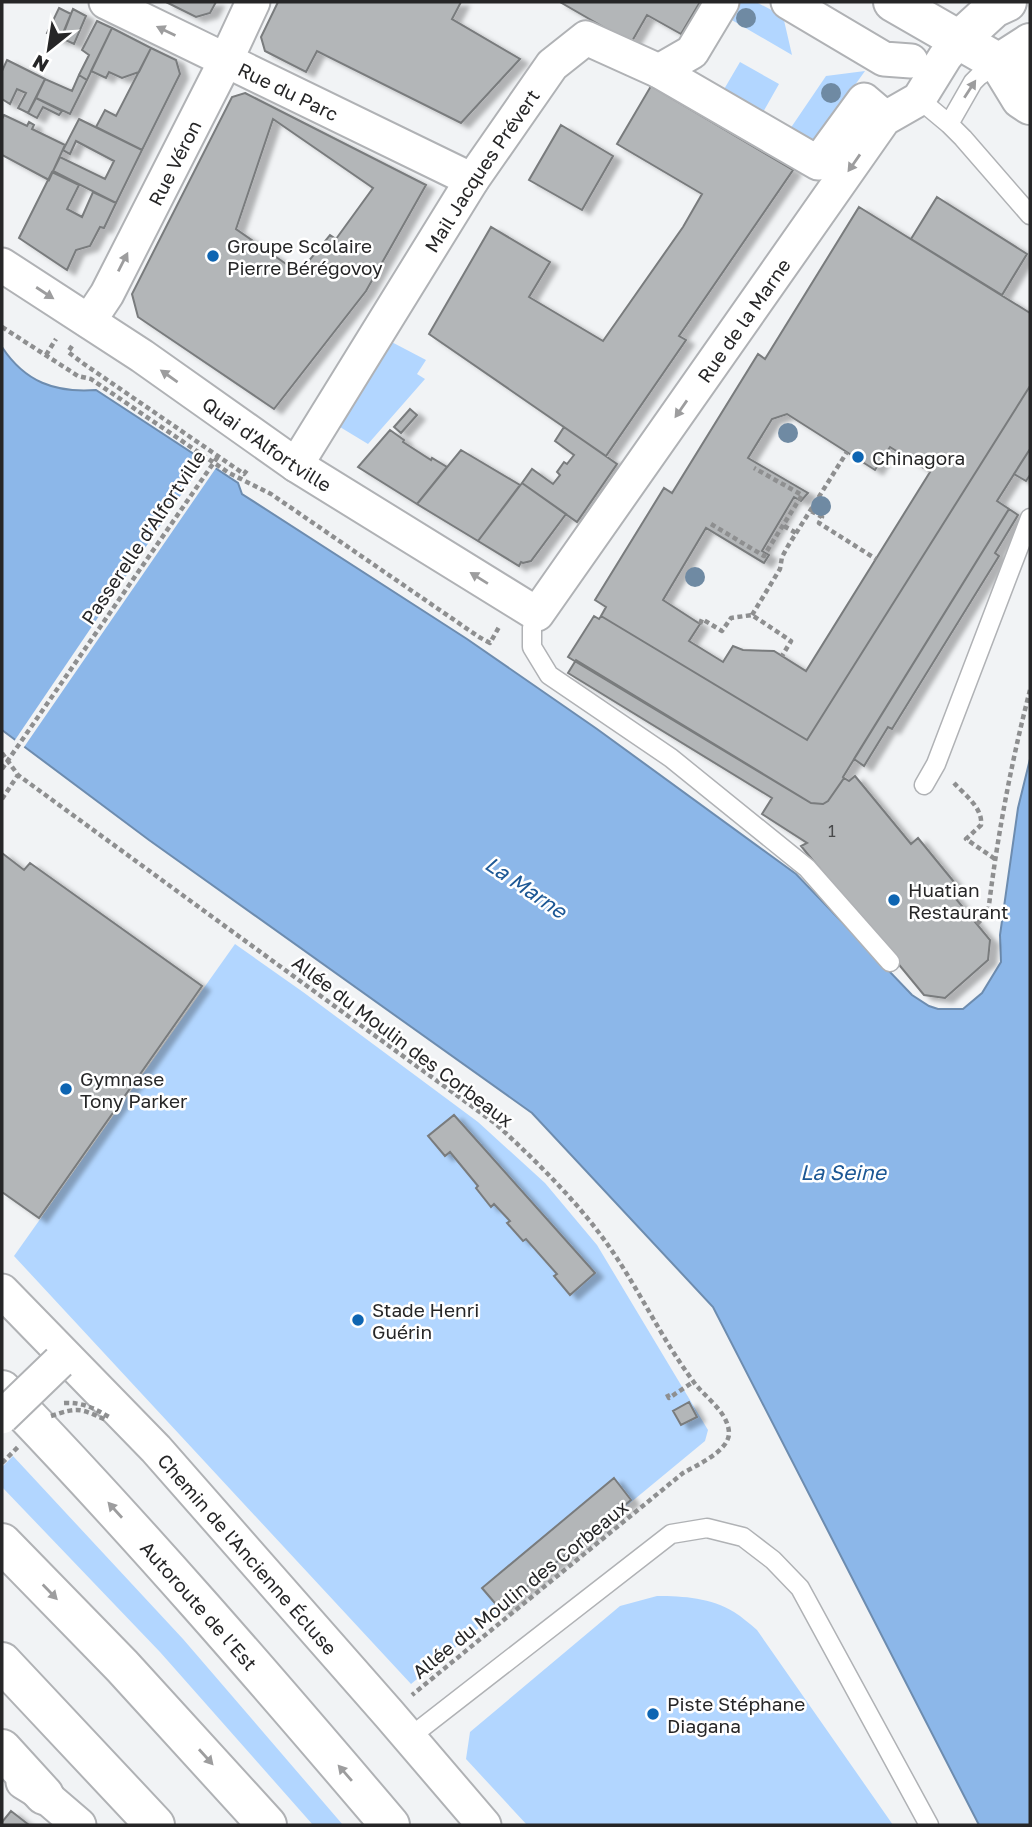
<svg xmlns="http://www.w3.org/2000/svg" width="1032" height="1827" viewBox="0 0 1032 1827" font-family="'Golos Text',sans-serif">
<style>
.green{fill:#b2d6ff}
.water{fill:#8cb7e9;stroke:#6d8caf;stroke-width:2}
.pier{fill:#f1f3f5}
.building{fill:#b3b6b8;stroke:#797b7d;stroke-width:2;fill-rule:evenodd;filter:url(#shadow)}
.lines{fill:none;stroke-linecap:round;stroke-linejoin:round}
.lane-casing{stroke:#b0b2b5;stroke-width:21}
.street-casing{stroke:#b0b2b5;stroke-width:37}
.secondary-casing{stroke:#b0b2b5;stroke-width:42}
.primary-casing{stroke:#b0b2b5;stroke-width:42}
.highway-casing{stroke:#b0b2b5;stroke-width:42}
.path{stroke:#8e8f90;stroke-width:4.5;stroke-dasharray:5 3.5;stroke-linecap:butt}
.lane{stroke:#fff;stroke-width:18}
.street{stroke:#fff;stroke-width:33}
.secondary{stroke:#fff;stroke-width:38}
.primary{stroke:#fff;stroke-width:38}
.highway{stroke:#fff;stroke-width:38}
.street-bridge-casing{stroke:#b0b2b5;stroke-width:37;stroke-linecap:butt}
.path-bridge{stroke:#8e8f90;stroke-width:4.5;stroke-dasharray:5 3.5;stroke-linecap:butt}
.street-bridge{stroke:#fff;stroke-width:33}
.tree{fill:#6f8aa3}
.oneway{fill:#9d9d9e}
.poi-dot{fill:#0e65b2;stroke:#fff;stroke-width:2.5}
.labels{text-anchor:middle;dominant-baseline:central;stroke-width:5;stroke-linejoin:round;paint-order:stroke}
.number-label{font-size:16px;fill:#494a4b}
.street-label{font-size:19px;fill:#262627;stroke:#fff}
.poi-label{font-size:19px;fill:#262627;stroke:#fff;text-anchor:start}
.water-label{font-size:21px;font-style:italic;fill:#1d5895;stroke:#fff}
</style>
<defs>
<filter id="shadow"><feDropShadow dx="8" dy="4.5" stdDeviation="2" flood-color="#0004"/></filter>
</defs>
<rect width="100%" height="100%" fill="#f1f3f5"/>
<!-- green -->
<path class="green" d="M740,2H756L783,16L792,55L730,19Z
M740,62L779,84L762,114L723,91Z
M865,71L814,142L790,129L826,76Z
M384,338L426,360L417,374L425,379L368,444L335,424Z
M235,944L303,992L478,1122L545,1183L597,1245L708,1430L705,1441L411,1684L14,1256Z
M13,1456L183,1639L343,1825H313L160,1652L2,1487V1467Z
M657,1596C684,1596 711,1598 734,1612C742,1617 750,1624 757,1630L893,1825H527L466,1759L470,1732L620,1606Z"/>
<!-- water -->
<path class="water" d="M2,347C25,382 55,393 96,390L238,483L242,494L467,639L597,729L796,874L912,995L929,1006L938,1009H963L982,993L1001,962L1000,935L1018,808L1030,759V1825H979L713,1307L532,1113L149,840L2,730Z"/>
<!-- pier -->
<path class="pier" d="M206,458L218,465L22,750L13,743Z"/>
<!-- building -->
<path class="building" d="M166,2H216L210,13L196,17Z
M278,2H461L452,19L520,59L461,123L317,51L306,72L265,51L261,37Z
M560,2H700L681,34L647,15L631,43Z
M59,8L71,14L61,40L47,33Z
M73,9L86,16L74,44L61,38Z
M97,21L112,28L87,80L79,75L89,55L82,50Z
M112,28L151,48L139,72L122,78L109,72L106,78L91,71Z
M151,48L176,60L180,74L142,150L96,127L105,110L116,116Z
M7,60L45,79L28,113L18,108L26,93L17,89L10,104L2,99V71Z
M79,75L87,80L70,114L36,98L45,79L72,91Z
M651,86L793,170L679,336L686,340L606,456L429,334L491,227L550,262L529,297L603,341L683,227L702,194L617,144Z
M245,93L426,185L366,291L274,409L138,317L132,294L232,97ZM273,119L373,188L336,239L330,235L299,273L236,229Z
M36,98L62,111L59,115L43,107L37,118L28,113Z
M4,115L27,126L29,122L34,125L32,129L65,145L49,180L2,155V119Z
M79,119L142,150L116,203L53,171L60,157L105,179L114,161L76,141L70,154L63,150Z
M561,125L613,156L582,210L529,180Z
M52,172L79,185L67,209L82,217L93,192L116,203L104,228L100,227L90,246L76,250L67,270L19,238Z
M937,197L1027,254L1002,295L911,239Z
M859,207L1030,313V386L807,740L601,616L606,607L595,600L664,488L672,493L758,354L765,359Z
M1030,386V449L997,501L1009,509L843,777L844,778L828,801L823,804L811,803L568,657L594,616L599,619L601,616L807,740Z
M410,409L417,415L401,433L394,427Z
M787,414L875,470L890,447L930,472L806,671L774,651L743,650L733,646L723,662L689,641L700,624L663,600L706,528L764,563L769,555L762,551L794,497L801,501L808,493L748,458L772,419Z
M564,427L617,464L577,522L522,483L532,469L553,484L560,475L557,472L564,462L567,464L574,455L555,441Z
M390,430L404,440L403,442L431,460L432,458L447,467L417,504L358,467Z
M1030,449V475L1026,481L1014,474Z
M461,450L520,485L478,541L417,504Z
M522,483L566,514L531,561L523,563L521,562L519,566L478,541Z
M1009,509L1018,515L995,553L999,556L892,729L888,727L864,766L854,759Z
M576,660L811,803L823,804L828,801L844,778L849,781L855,776L911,844L918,838L954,882L947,888L990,940L988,960L945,998L924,995L801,846L807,843L762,814L772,798L568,673Z
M2,853L24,870L30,863L202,986L39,1218L2,1192Z
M454,1115L595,1273L570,1295L554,1276L557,1274L526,1239L523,1241L507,1223L510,1221L494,1204L491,1207L476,1188L478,1186L450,1152L445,1156L428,1136Z
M689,1402L697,1417L681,1425L673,1411Z
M614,1478L631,1500L500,1609L482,1588Z
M11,1811L29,1825H2V1822Z"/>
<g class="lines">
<!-- lane casing -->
<g class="lane-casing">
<path id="lane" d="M919,99L949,124L963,138L1030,215
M949,124L973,82L979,76L999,63
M537,614L532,628V647L549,675L671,758L807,868L890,962
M924,785L936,764L1030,518
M410,1737L671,1534L707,1528L743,1537L773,1560L800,1588L929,1825"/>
</g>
<!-- street casing -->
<g class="street-casing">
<g id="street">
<path id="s1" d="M106,2L472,180"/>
<path d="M788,2L884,59L911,61"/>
<path d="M659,71L818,163L864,100L877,111"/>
<path id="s2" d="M2,265L142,356L296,465L537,614L884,119L919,99L945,57L959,40"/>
<path id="s3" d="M89,321L107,294L226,60L253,2"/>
<path id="s4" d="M296,465L472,180L552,65L586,38L659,71L692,52L722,2"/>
<path id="s5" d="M2,1291L156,1449L389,1714L484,1825"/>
<path d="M23,1782L44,1795L79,1825"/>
</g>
</g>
<!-- secondary casing -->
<g class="secondary-casing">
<path id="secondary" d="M959,40L994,8L1007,2
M999,63L1030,43
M2,1662L155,1825"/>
</g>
<!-- primary casing -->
<g class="primary-casing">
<path id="primary" d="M893,2L999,63L1030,68
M999,63L1021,99L1030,105"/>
</g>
<!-- highway casing -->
<g class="highway-casing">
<g id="highway">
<path id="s6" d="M2,1390C137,1530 264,1677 390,1825"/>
<path d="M2,1543L122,1666L267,1825"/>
<path d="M2,1749L44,1795"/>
</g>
</g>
<!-- path -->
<path class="path" d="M2,327L78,376L91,379L229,473L271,494L479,637L490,643L499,627
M72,346L68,352L84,364L244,474L247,470
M46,355L56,339
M811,511L822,517L819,523L876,559
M711,524L764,556L765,554L802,495L754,468
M784,526L796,533
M752,615L780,569L782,557L788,546L847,452
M700,624L702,619L722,631L731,618L752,615L791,641L782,656
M2,753L18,775L496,1124C537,1162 576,1200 608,1245C639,1289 661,1338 693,1381C704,1397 728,1411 729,1433C729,1451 697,1465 683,1473L412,1695
M954,783C965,795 983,808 981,825L966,839L995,859
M2,799L18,775
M977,924L988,913C997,838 1011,763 1030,690
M667,1394L669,1398L693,1382
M427,1671L434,1680"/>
<!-- lane -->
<use href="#lane" class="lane"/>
<!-- street -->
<use href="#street" class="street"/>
<!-- secondary -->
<use href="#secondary" class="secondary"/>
<!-- primary -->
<use href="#primary" class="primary"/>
<!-- highway -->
<use href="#highway" class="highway"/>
<!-- street-bridge casing -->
<g class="street-bridge-casing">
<path id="street-bridge" d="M2,1417L59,1362"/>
</g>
<!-- path-bridge -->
<path class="path-bridge" d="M2,769L219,455
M64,1403C82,1402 94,1408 109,1417
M51,1416C78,1407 80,1408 106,1420
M2,1463L19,1446"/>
<!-- street-bridge -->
<use href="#street-bridge" class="street-bridge"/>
</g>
<!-- trees -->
<g class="tree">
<circle cx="746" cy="18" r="10"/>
<circle cx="831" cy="93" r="10"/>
<circle cx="788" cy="433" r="10"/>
<circle cx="821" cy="506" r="10"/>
<circle cx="695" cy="577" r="10"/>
</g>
<!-- one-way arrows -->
<defs><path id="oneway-solid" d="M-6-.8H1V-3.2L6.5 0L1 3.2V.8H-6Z" transform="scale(1.75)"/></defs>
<g class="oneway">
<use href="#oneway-solid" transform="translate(166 31) rotate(-154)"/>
<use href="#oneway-solid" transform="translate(970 89) rotate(-57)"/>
<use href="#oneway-solid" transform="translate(854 163) rotate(125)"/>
<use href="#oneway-solid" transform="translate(123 262) rotate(-63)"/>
<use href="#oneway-solid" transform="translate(45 293) rotate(33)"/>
<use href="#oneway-solid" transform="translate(169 376) rotate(-145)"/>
<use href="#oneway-solid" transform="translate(681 409) rotate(125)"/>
<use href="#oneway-solid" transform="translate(479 578) rotate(-148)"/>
<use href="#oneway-solid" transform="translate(115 1510) rotate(-132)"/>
<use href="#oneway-solid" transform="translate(50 1592) rotate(46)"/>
<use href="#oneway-solid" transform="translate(206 1757) rotate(48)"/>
<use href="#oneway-solid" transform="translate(345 1773) rotate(-131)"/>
</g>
<!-- markers -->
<g class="poi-dot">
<circle cx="213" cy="256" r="7"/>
<circle cx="858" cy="457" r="7"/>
<circle cx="894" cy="900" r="7"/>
<circle cx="66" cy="1089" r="7"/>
<circle cx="358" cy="1320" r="7"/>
<circle cx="653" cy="1714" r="7"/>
</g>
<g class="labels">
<!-- number labels -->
<g class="number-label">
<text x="832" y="831">1</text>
</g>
<!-- street labels -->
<g class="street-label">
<text stroke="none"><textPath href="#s1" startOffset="203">Rue du Parc</textPath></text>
<text stroke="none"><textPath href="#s3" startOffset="180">Rue Véron</textPath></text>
<text stroke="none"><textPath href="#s4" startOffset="348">Mail Jacques Prévert</textPath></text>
<text stroke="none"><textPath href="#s2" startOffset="998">Rue de la Marne</textPath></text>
<text stroke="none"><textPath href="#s2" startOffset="320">Quai d'Alfortville</textPath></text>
<text transform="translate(143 537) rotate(-56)">Passerelle d'Alfortville</text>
<text transform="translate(403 1041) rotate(37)">Allée du Moulin des Corbeaux</text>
<text stroke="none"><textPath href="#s5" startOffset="360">Chemin de l'Ancienne Écluse</textPath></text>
<text transform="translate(520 1589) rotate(-39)">Allée du Moulin des Corbeaux</text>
<text stroke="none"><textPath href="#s6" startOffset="292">Autoroute de l’Est</textPath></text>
</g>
<!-- poi labels -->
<g class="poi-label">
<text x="227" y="245">Groupe Scolaire<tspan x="227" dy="22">Pierre Bérégovoy</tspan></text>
<text x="872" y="457">Chinagora</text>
<text x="908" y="889">Huatian<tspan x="908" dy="22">Restaurant</tspan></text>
<text x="80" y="1078">Gymnase<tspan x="80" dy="22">Tony Parker</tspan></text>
<text x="372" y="1309">Stade Henri<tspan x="372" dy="22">Guérin</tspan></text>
<text x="667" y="1703">Piste Stéphane<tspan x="667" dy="22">Diagana</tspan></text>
</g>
<!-- water labels -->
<g class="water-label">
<text transform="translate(526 887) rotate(34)">La Marne</text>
<text x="843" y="1172">La Seine</text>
</g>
</g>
<!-- border -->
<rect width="1032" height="1827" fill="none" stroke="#262627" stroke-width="7"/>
<!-- north arrow -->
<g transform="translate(49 49) rotate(210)" stroke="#ffffff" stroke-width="5" paint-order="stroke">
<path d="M0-5L12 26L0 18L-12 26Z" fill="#262627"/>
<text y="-10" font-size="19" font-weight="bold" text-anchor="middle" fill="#262627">N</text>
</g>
</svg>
